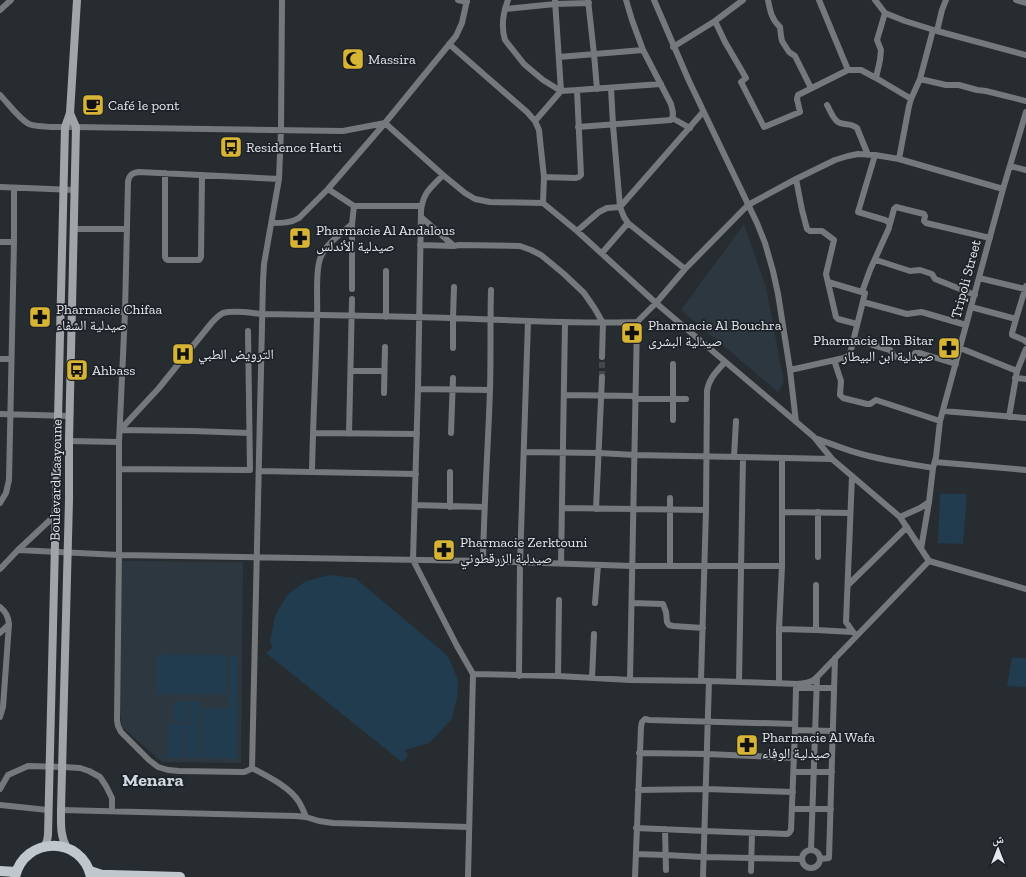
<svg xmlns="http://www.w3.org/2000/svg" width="1026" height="877" viewBox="0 0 1026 877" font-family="'Zilla Slab','Noto Naskh Arabic',serif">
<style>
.built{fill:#2c3740}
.pitch{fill:#223c4f}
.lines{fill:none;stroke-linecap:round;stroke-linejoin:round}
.street-tunnel{stroke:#43484c;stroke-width:6;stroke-dasharray:6 3;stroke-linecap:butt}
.street{stroke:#76797c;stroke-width:6}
.secondary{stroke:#a1a5a9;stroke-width:8}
.primary{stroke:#c1c8cd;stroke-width:10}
.labels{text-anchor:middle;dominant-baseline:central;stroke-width:3.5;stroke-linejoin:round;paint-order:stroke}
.poi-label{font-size:14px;fill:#e5e8ec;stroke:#1c2227;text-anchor:start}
.street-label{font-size:14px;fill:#e5e8ec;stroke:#1c2227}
.district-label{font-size:18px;font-weight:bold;fill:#d1d8df;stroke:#1c2227}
</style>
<rect width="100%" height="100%" fill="#262c30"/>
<!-- built -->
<path class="built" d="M744,224L766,287L784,382L778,392L681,310Z
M122,561L243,562L241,763L162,762L122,727L119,701Z"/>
<!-- pitch -->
<path class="pitch" d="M940,494H967L963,544L938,543Z
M330,575L355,578L448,656L458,680L457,698L452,719L429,743L405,750L408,756L402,762L266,653L273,647L270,642L275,616L288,594L306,581Z
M157,654L226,655V694H157Z
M229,656H238L237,759H228V758H203V708H229Z
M1012,658H1026V687L1007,686Z
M174,701H186V723L174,722Z
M188,701L201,702V723H188Z
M168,723L184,724L183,758H167Z
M185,724H201V757H185Z"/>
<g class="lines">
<!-- street-tunnel -->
<path class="street-tunnel" d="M602,377V357"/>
<!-- street -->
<path class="street" d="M458,0L467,2
M508,0C503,13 501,27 505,40L524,64L543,80L561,91L577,90L581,175L579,177L576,178L544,177
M588,0L594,54L597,89
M654,0L689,81L757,223L765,243L773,271L778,294L790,370L796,422
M768,0C770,11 772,20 780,27L781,36L782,41L789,52L795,56L811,88
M819,0L848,70
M875,0L885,13L905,21L937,31L1026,55
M1016,0L1026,3
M505,9L555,4L589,3
M0,10L11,0
M715,21L725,42L746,78L741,82L764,127L800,112L797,99L798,95L848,70H861L876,78L908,97L911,99L909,106L899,159
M937,31L942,10L946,0
M449,44L527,112L535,121L539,130L540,140L544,177L543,203
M673,47L715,21L743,0
M559,57L643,50
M876,78L880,60L881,50L877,40L885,13
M920,79L946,85H959L977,90L986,91L1026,101
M611,88L613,125L620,207L624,217L628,223L685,269
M577,90L661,84
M0,95C8,103 19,119 29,124C38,128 65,127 76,127L343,131L385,123L443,175L465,193L475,199L490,202L543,203L577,231L656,303L814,437L832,459L900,517L929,561
M911,99L920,79L933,30
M827,105C830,110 833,119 838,122C844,126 850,122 857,128L868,155
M672,118L690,128
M535,121L561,91L555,0
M578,127L671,120C675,115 672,109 671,104L643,50L632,20L626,0
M1010,166L1026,170
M165,173V257L166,259L168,260H199L201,257L202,175
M443,175C431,188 423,192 421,211L418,389L413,560L457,646L473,674L468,877
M796,179L802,210L807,229L810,231H822L834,240L826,274L836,317L838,319L857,324
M0,187L75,190
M328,189L354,206H421
M421,217L454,246L459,245L520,246L531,250L541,255L564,274L584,293L595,309L603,323L602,357
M272,223C282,223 291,223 299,218L328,189L385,123L456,36L462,23L467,0
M890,224L894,209L896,207L924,214L925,216L924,221L926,223L990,238
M74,229H126
M577,231L599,212L607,208L620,207L703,112
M0,242H14
M420,245L454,246
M602,253L628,223
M876,260L910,271L920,270L932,274L935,279L975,295
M979,278L1025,289
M352,289V224
M862,292L870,270L889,228C890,223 889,222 885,220L858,212L875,155
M863,302L907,314L921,312L925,313L966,325
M971,307L1016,319L1012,333V335L1024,340L1026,342
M73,310L125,312
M386,317V271
M1016,319L1026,286
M853,339L890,350L894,356L907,361L911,358L915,353H920L956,364
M453,348V318L454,287
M960,348L1017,371
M0,359H11
M834,360L841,381L840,395L843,398L867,404H870L876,400L879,401L940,421
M790,370L844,358L848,356L850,354L865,293L828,282
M351,371H384
M1015,378L1026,379
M418,389L490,390
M384,393L385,347
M564,395L635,396
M635,399H686
M943,411L1026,418
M0,414L70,416
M1009,417L1017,371L1026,349
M673,420V364
M120,430L159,388L209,326C213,321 217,316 223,313C234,310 251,313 262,314C325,315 388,316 451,318C513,320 575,324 637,322L656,303L685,269L748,205L796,179L835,160L848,156L858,154L875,155L899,159L1003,189
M120,430L193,431L249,433
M313,433L417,434
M451,433L453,378
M349,434L352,299
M815,438C832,444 848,451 865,455C888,461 910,464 933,468
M69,441L119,442
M524,452L599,453L635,455L832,459
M734,457L736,421
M935,462L1026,470
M119,469L250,470L248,331
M259,471L416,474
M312,471C313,419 316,368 317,316C318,301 315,273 320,259C325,244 341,234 352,224L354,206
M450,472V507
M852,476L846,622L853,632
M0,503L6,493L9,480L14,242V188
M415,505L484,507
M562,508L706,510
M596,509L602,377
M783,512L850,513
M818,512V557
M900,517L920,508L929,502
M921,549L929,502L933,468L936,457L940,421L1003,189L1026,112
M18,550L119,555L483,561L632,566H782
M483,561C484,504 488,447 490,390C491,357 490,323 491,290
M929,561L1026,589
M561,564L565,323
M670,566V498
M0,569L18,550L49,521L56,513
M848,585L907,527
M595,603L598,565
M632,603L663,604L666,612L667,622L669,625L673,626L703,628
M0,607C6,612 8,616 9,624L3,707L0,717
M779,629L816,630L853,632L855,634
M816,630V585
M0,633L9,624
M473,674L558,676L630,680L709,681L799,684C805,683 813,683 817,677L929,561
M519,676L520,563L528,321
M558,676L559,600
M592,678L594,634
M630,680L637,322
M701,680L706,510L707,391C709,378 717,371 725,362
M739,682L743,457
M779,683V629L782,566V458
M796,688H834
M795,730L833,731
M639,753L707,754L794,758
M252,768L249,770L244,772L179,771L168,770L158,767L149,760L121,732L118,726L117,720L119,555V442L125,312L128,182C129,175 132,173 139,172L279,179
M252,768L263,281L264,264L279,179L281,130L282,0
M252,768C267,776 290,787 299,802C302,807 304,812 306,817
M794,772H832
M0,789L8,775L28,766L63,767L80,768L89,771L100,777L106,786L112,798V811
M638,790L706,789L793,792
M0,805L48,810
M792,809H831
M61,810L296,816L306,817L319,821L333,823L469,827
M636,828L705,831L787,834L789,833L791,830L795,730L796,688L799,684
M665,829L666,870
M802 859a9 9 0 1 1 18 0a9 9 0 1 1-18 0Z
M811,850L817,677
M636,854L666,855L703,857L802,859
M820,859L829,858L835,658
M751,871L752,833
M635,877L641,727L642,722L645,719L649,720L795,724
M703,877L709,681"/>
<!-- secondary -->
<path class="secondary" d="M44,847L47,841L48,835L65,127L70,113L77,0
M67,848C60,836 61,824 61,810L69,500V441L76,127L70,113"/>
<!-- primary -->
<path class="primary" d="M0,871L16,872
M90,871L102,875H110L180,877
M15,877C24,836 82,835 91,877"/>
</g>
<!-- icons -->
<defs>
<g id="mosque-square" transform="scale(1.15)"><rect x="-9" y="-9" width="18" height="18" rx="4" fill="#d8b434" stroke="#1c2227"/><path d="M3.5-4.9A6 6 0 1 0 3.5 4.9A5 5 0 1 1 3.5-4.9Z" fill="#111"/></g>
<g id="cafe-square" transform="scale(1.15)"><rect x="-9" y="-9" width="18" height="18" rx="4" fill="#d8b434" stroke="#1c2227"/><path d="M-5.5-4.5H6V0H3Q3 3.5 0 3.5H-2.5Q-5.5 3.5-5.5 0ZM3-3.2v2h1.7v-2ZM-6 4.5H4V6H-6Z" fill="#111"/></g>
<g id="bus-square" transform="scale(1.15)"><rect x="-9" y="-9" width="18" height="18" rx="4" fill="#d8b434" stroke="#1c2227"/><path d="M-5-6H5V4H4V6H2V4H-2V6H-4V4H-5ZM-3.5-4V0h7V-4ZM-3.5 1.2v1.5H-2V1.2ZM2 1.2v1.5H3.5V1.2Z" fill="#111"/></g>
<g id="pharmacy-square" transform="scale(1.15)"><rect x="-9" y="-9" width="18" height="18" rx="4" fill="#d8b434" stroke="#1c2227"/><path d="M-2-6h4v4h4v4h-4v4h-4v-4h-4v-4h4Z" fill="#111"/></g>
<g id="hospital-square" transform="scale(1.15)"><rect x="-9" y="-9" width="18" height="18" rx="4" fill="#d8b434" stroke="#1c2227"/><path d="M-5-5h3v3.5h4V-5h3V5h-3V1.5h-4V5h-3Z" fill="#111"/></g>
</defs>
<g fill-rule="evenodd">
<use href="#mosque-square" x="353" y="59"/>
<use href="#cafe-square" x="93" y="105"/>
<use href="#bus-square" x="231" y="147"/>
<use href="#pharmacy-square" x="300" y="238"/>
<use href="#pharmacy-square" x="40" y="317"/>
<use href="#pharmacy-square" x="632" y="333"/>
<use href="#pharmacy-square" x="949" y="348"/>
<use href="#hospital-square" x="183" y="354"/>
<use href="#bus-square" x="77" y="370"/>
<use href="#pharmacy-square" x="444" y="550"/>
<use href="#pharmacy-square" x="747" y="745"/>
</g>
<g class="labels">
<!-- poi labels -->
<g class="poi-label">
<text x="368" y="59">Massira</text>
<text x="108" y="105">Café le pont</text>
<text x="246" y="147">Residence Harti</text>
<text x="316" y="230">Pharmacie Al Andalous<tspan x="316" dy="16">صيدلية الأندلس</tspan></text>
<text x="56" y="309">Pharmacie Chifaa<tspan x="56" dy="16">صيدلية الشفاء</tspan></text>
<text x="648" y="325">Pharmacie Al Bouchra<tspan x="648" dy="16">صيدلية البشرى</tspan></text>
<text x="934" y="340" text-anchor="end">Pharmacie Ibn Bitar<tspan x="934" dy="16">صيدلية ابن البيطار</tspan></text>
<text x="198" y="354">الترويض الطبي</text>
<text x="92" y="370">Ahbass</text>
<text x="460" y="542">Pharmacie Zerktouni<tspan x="460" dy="16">صيدلية الزرقطوني</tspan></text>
<text x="762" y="737">Pharmacie Al Wafa<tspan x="762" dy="16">صيدلية الوفاء</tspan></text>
</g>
<!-- street labels -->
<g class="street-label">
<text transform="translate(966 279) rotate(-75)">Tripoli Street</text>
<text transform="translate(56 480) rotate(-89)">Boulevard Laayoune</text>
</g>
<!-- district labels -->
<g class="district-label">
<text x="153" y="780">Menara</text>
</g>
</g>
<!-- north arrow -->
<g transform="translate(998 849)" stroke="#1c2227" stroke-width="3" paint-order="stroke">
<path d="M0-3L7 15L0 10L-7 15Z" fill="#e5e8ec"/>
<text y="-6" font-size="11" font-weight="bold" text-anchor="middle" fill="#e5e8ec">ش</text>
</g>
</svg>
